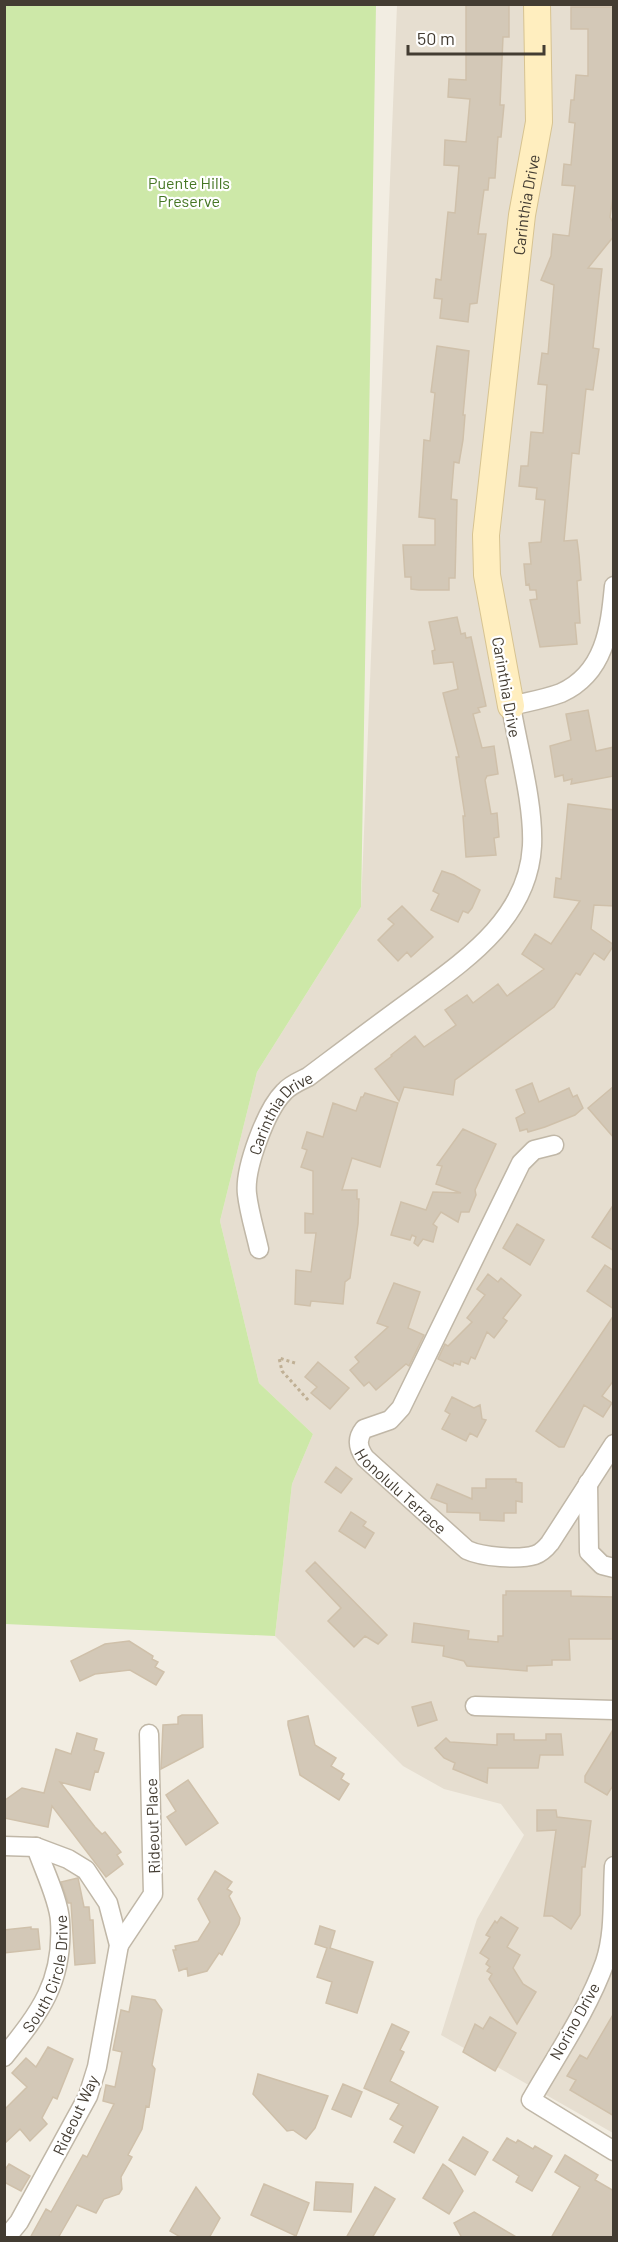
<svg xmlns="http://www.w3.org/2000/svg" width="618" height="2242" viewBox="0 0 618 2242" font-family="Barlow,sans-serif">
<style>
.residential{fill:#e6ded0}
.green{fill:#cde8a8}
.building{fill:#d3c8b7;stroke:#cfc0aa;stroke-width:1.5}
.lines{fill:none;stroke-linecap:round;stroke-linejoin:round}
.street-casing{stroke:#c0b7a7;stroke-width:21}
.secondary-casing{stroke:#d7c391;stroke-width:28}
.path{stroke:#c0b095;stroke-width:3;stroke-dasharray:3 3;stroke-linecap:butt}
.street{stroke:#fff;stroke-width:18}
.secondary{stroke:#ffeebf;stroke-width:26}
.labels{text-anchor:middle;dominant-baseline:central;stroke-width:4.5;stroke-linejoin:round;paint-order:stroke}
.park-label{font-size:16px;fill:#457624;stroke:#fff}
.street-label{font-size:16px;fill:#433c32;stroke:#fff}
</style>
<rect width="100%" height="100%" fill="#f2ede2"/>
<!-- residential -->
<path class="residential" d="M397,5H613V2133L441,2035L477,1919L524,1835L501,1804L444,1789L403,1766L275,1636L292,1484L313,1434L259,1383L220,1221L257,1072L361,907Z"/>
<!-- green -->
<path class="green" d="M5,4L376,5L361,907L257,1072L220,1221L259,1383L313,1434L292,1484L275,1636L5,1624Z"/>
<!-- building -->
<path class="building" d="M466,4H509V37H503L500,105H504L501,137H498L495,178H489L488,190H484L478,234H486L477,303L470,304L468,322L440,318L442,299L434,298L436,279L441,280L448,212L455,213L459,166L444,165L445,140L466,142L470,99L448,97L449,79L466,80Z
M571,7H614V190L610,217L614,224V236L588,268L602,269L593,348L599,349L593,390L586,389L579,454L572,453L564,541L577,540L579,555L581,580L577,581L580,623H575L577,644L540,647L530,600L537,599L536,590H530L529,584L526,585L524,564H531L529,543L541,542L545,500L536,499L537,488L519,486L521,466H528L531,432L543,433L547,385L538,384L542,353L548,354L554,285L541,280L551,256L553,234L569,236L575,186L562,185L564,164L571,165L575,123L569,122L571,100H574L576,75L588,76V29H571Z
M437,346L469,351L463,415H465L463,440L459,463L454,462L451,499L457,500L455,578H449V590H419L411,589V577H405L403,545H435V519L419,517L424,440L430,441L435,393L431,392Z
M457,617L461,634L465,633L466,638L471,637L486,706L478,708L480,712L473,714L482,748L494,746L498,774L487,776L485,780L491,814L497,813L499,837L494,838L496,855L466,857L463,816H465L456,757H459L443,693L458,689L453,662L434,664L432,651L435,650L429,622Z
M588,710L596,751L614,747V776L571,784L572,779L564,781L563,775L555,777L550,746L571,740L566,714Z
M568,804L614,810V906L594,905L591,929L614,945L604,960L594,953L580,975L576,973L554,1007L455,1080L453,1095L404,1087L399,1101L375,1069L392,1056L391,1055L415,1036L424,1047L456,1025L445,1010L467,995L473,1003L498,984L507,996L544,969L522,954L535,934L551,944L580,901L554,897L556,878L561,879Z
M442,871L454,875L480,890L472,908L468,913L463,911L458,922L431,910L439,894L433,891Z
M402,906L433,937L411,957L407,952L398,961L378,940L394,924L388,919Z
M532,1083L539,1102L569,1088L573,1097L577,1095L583,1108L575,1115L545,1127L528,1132L527,1129L520,1131L516,1118L525,1113L516,1090Z
M614,1086V1138L588,1108Z
M365,1093L398,1103L380,1167L352,1158L342,1190H357V1199H359L358,1224L350,1278L345,1282L343,1304L311,1301L310,1306L295,1304L296,1270L311,1272L316,1233H305V1213L313,1214V1171L301,1167L307,1150L302,1148L307,1132L323,1137L333,1103L356,1111L361,1097H363Z
M463,1129L496,1144L475,1190L476,1195L469,1212H461L458,1222L441,1212L433,1224L437,1227L433,1242L423,1239L418,1246L414,1243L416,1237L412,1235L410,1240L391,1235L401,1202L426,1210L433,1192L461,1193L436,1184L442,1166L437,1165Z
M614,1204V1251L592,1237Z
M517,1224L544,1240L530,1265L503,1248Z
M605,1265L614,1271V1309L587,1291Z
M488,1274L498,1282L501,1278L521,1295L503,1318L507,1321L494,1338L487,1332L475,1359L471,1357L468,1364L461,1361L460,1365L454,1363L453,1366L438,1359L445,1344L448,1346L472,1322L467,1318L485,1295L477,1289Z
M394,1283L420,1292L408,1328L424,1335L409,1366L406,1364L376,1390L369,1382L364,1386L350,1370L359,1362L355,1357L388,1327L377,1323Z
M614,1315V1380L602,1396L612,1403L603,1417L584,1405L564,1447H559L536,1431Z
M318,1362L349,1388L330,1409L311,1393L317,1387L305,1377Z
M452,1397L474,1408L480,1405L482,1419L486,1420L477,1437L470,1433L466,1441L442,1429L450,1414L445,1411Z
M336,1467L352,1479L341,1493L325,1482Z
M486,1479H516V1482L522,1483V1502L516,1501V1513H504V1521L480,1520V1513L447,1512V1504L431,1498L437,1484L472,1499V1488H486Z
M351,1512L366,1522L363,1526L374,1533L365,1548L339,1531Z
M315,1562L387,1635L378,1644L365,1636L354,1647L328,1621L341,1608L306,1571Z
M506,1591H571V1596L614,1597V1639H569L570,1660H552V1665L527,1666V1671L467,1666L464,1661L443,1656L444,1646L412,1642L414,1623L469,1631L468,1639L498,1642V1636H503V1595H506Z
M129,1641L153,1656L152,1659L158,1662L155,1667L164,1672L156,1685L130,1670L95,1674L80,1681L71,1661L105,1644Z
M431,1702L437,1720L418,1726L412,1707Z
M182,1715H202L203,1747L161,1769L163,1725L178,1724V1717Z
M308,1716L315,1745L336,1758L331,1766L344,1774L341,1779L349,1784L339,1800L300,1775L288,1725V1721Z
M614,1728V1784L607,1795L585,1782V1776Z
M77,1733L97,1739L94,1750L104,1753L98,1772L95,1771L90,1790L60,1782L95,1827L102,1834L105,1832L121,1852L117,1855L123,1864L106,1877L52,1806L48,1827L4,1818V1801L22,1788L44,1793L56,1749L71,1754Z
M497,1734H514V1740H546V1734H561L563,1755H540L538,1768H488L487,1783L453,1769L455,1763L444,1758L435,1748L446,1738L450,1742L497,1745Z
M188,1780L218,1823L186,1845L167,1817L176,1811L166,1795Z
M537,1810H556L557,1817L591,1821L585,1867H582L580,1915L571,1929L552,1916H544L556,1830L537,1831Z
M215,1871L232,1882L227,1889L232,1892L229,1896L240,1918L239,1924L222,1955L219,1953L207,1971L188,1976L187,1968L179,1971L173,1950H176L175,1946L198,1941L210,1922L198,1899Z
M78,1878L84,1907H89L90,1920H93L95,1963L75,1965L71,1903H68L61,1882Z
M501,1917L518,1928L507,1947L520,1955L513,1968L523,1984L536,1992L517,2024L489,1979L492,1974L487,1971L490,1967L486,1964L489,1959L480,1953L490,1937L486,1935L495,1921L497,1923Z
M320,1926L335,1931L330,1948L373,1962L357,2013L326,2003L332,1982L317,1977L327,1948L315,1944Z
M31,1927V1929H38L40,1949L4,1953V1930Z
M132,1996L155,2000L162,2010L152,2065L155,2069L149,2107L146,2106L142,2129L128,2155L132,2157L121,2177L122,2189L119,2194L104,2199L96,2213L77,2205L58,2238H30L46,2209L51,2212L83,2155L87,2157L114,2104L103,2101L106,2085L115,2087L122,2052L113,2050L121,2010L129,2012Z
M614,2013V2116L570,2090L576,2080L567,2076L580,2055L587,2059Z
M490,2017L516,2033L495,2071L463,2052L475,2024L483,2029Z
M392,2024L409,2032L400,2050L404,2052L390,2081L438,2107L414,2153L394,2142L403,2126L390,2119L399,2104L364,2088Z
M48,2047L73,2059L57,2099L53,2097L42,2118L47,2124L30,2141L20,2129L4,2144V2110L27,2087L12,2073L26,2058L36,2067Z
M258,2074L328,2096L315,2128L306,2139L293,2130L287,2131L253,2094Z
M343,2084L362,2092L351,2117L332,2109Z
M463,2137L488,2152L475,2175L449,2160Z
M507,2138L516,2143L518,2140L533,2149L535,2146L552,2156L532,2191L516,2182L519,2176L493,2160Z
M565,2155L598,2175L595,2180L614,2191V2238H551L580,2187L555,2172Z
M9,2164L30,2176L21,2191L4,2182V2171Z
M443,2164L451,2170L463,2191L449,2214L423,2198Z
M316,2182L353,2184L351,2212L314,2210Z
M264,2184L309,2203L296,2236L251,2215Z
M196,2187L220,2218L209,2238H182L170,2231Z
M375,2187L395,2199L372,2238H346Z
M474,2212L518,2238H462L454,2223Z"/>
<g class="lines">
<!-- street casing -->
<g class="street-casing">
<g id="street">
<path id="s1" d="M554,1145L534,1150L521,1163L401,1408L390,1420L364,1429C356,1439 358,1448 365,1458L467,1550C482,1557 519,1560 535,1555C541,1553 546,1548 550,1543L614,1444"/>
<path id="s2" d="M259,1249C255,1231 249,1212 247,1194C244,1169 266,1110 284,1092C290,1085 300,1081 308,1077C340,1053 373,1028 406,1004C461,963 528,921 532,846C534,804 518,748 511,706C527,702 545,699 561,693C605,673 610,628 614,586"/>
<path d="M588,1483L589,1552L602,1565L614,1568"/>
<path d="M475,1706L614,1710"/>
<path d="M4,1846L36,1847L68,1859L86,1870L108,1903L119,1945L97,2067L88,2096L19,2222L6,2238"/>
<path d="M614,1866C612,1898 615,1932 605,1962C588,2010 556,2056 531,2100L614,2151"/>
<path d="M119,1945L153,1894L149,1734"/>
<path id="s3" d="M4,2057C40,2012 64,1982 60,1921C59,1900 43,1868 36,1847"/>
</g>
</g>
<!-- secondary casing -->
<g class="secondary-casing">
<g id="secondary">
<path id="s4" d="M511,706L487,575L486,535L522,215L539,122L537,4"/>
</g>
</g>
<!-- path -->
<path class="path" d="M295,1363L279,1358L282,1371L309,1401"/>
<!-- street -->
<use href="#street" class="street"/>
<!-- secondary -->
<use href="#secondary" class="secondary"/>
</g>
<g class="labels">
<!-- park labels -->
<g class="park-label">
<text x="189" y="182">Puente Hills<tspan x="189" dy="18">Preserve</tspan></text>
</g>
<!-- street labels -->
<g class="street-label">
<text stroke="none"><textPath href="#s4" startOffset="506">Carinthia Drive</textPath></text>
<text transform="translate(507 687) rotate(80)">Carinthia Drive</text>
<text stroke="none"><textPath href="#s2" startOffset="148">Carinthia Drive</textPath></text>
<text stroke="none"><textPath href="#s1" startOffset="436">Honolulu Terrace</textPath></text>
<text transform="translate(152 1826) rotate(-92)">Rideout Place</text>
<text stroke="none"><textPath href="#s3" startOffset="96">South Circle Drive</textPath></text>
<text transform="translate(574 2021) rotate(-61)">Norino Drive</text>
<text transform="translate(75 2115) rotate(-65)">Rideout Way</text>
</g>
</g>
<!-- border -->
<rect width="618" height="2242" fill="none" stroke="#433c32" stroke-width="12"/>
<!-- scale -->
<path d="M408 45v9h136v-9" fill="none" stroke="#433c32" stroke-width="3"/>
<text x="417" y="45" font-size="18" fill="#433c32" stroke="#ffffff" stroke-width="4.5" paint-order="stroke">50 m</text>
</svg>
